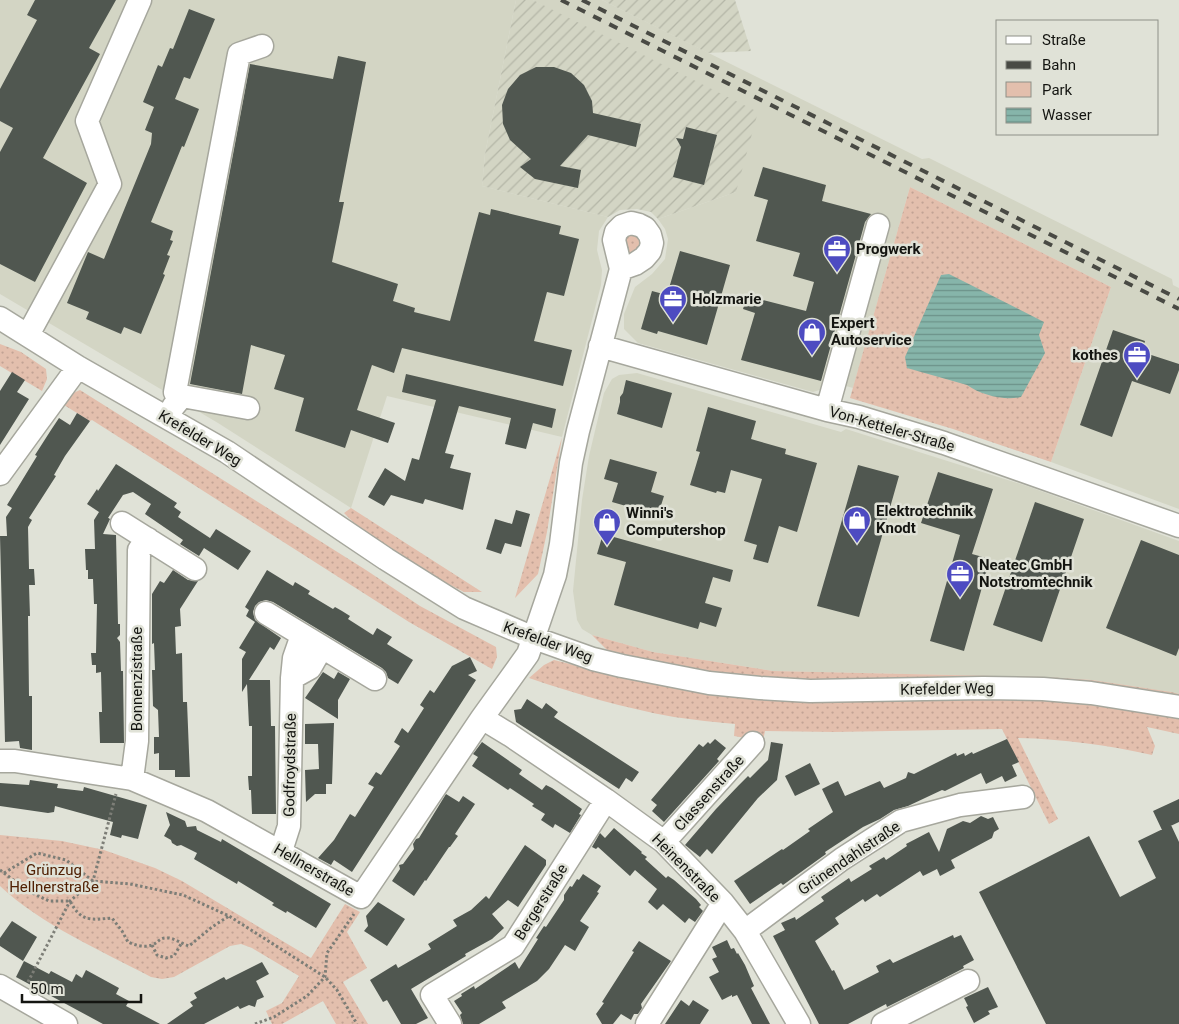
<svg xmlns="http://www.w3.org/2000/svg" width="1179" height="1024" viewBox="0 0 1179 1024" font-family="Roboto,sans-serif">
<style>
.built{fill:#d3d5c4}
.industrial{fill:url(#industrial-furrows)}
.green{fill:url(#green-dots)}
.water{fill:url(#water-rules)}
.building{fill:#505750}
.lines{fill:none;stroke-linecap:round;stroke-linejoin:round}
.minor-casing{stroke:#a6a79d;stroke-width:25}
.path{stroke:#7d7e77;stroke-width:3;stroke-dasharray:2.5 2.5;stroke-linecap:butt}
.minor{stroke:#fff;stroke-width:22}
.rail{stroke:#494a44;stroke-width:4;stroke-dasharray:9 9;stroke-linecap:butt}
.labels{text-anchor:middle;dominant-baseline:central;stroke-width:5;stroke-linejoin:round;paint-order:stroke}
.poi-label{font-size:15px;font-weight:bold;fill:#141511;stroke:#e0e2d7;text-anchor:start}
.street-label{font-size:15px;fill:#141511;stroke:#e0e2d7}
.park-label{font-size:15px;fill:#502003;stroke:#e0e2d7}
</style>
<defs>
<pattern id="industrial-furrows" width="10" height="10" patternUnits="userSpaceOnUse" patternTransform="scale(1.25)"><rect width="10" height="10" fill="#d3d5c4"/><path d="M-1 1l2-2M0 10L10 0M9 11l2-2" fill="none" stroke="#b4b6a7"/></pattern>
<pattern id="green-dots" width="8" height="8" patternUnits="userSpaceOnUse" patternTransform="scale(1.25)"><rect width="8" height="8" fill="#e3bfad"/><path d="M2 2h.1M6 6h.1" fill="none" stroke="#c2a394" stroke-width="1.8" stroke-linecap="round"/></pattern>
<pattern id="water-rules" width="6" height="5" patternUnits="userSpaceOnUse" patternTransform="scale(1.25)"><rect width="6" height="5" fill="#86b5aa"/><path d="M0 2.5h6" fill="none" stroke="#6c9289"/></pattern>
</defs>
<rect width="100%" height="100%" fill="#e0e2d7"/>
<!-- built -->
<path class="built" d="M0,0H516L485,154L482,186L608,217L599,231L597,250L602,270L601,285L562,437L387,396L351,508L218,423L0,294Z
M533,0H602L922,159L929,158L1172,279L1173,285L1179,288V509L1051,462L1111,287L910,187L853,388L839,384L813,392L638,343L624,329V314L635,287L652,274L665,259L668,239L665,229L658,219L736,192L544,6Z
M637,373L841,432L846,429L1027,486L1179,541V694L1092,680L1046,677L773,671L653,652L592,635L582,629L577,620L573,591L582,500L589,456L604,393L612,379L619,375Z"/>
<!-- industrial -->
<path class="industrial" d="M516,0H533L758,112L736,192L658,219L651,212L637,209L620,210L608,217L482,186L485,154Z
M602,0H735L751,51L708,53Z"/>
<!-- green -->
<path class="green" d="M910,187L1111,287L1051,462L953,429L850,398Z
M632,234L639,236L642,243L634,254L627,251L623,245L626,237Z
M0,344L21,352L46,369L47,379L42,391L0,366Z
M80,390L366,570L420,606L496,647L497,657L492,669L409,622L92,420L90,421L64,405L71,394Z
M562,437L547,532L538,574L515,598Z
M351,508L482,592H464L417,568L368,537L344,513Z
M592,635L653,652L773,671L1046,677L1092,680L1171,692L1179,694V698L772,680L690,670L608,651Z
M554,660L610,674L1036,697L1179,716V734L1147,727L1155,746L1152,755C1108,745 1063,739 1018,738L1058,819L1049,824L1002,729L834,732L765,731L763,741L734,736L735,724C715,722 694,720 674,717C624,708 576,694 529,678L544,665Z
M0,835L62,841L104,850L155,868L182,881L311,958L345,904L360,912L347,932L367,968L343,982L368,1024H336L323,1001L282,1024H272L266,1011L282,1003L299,976L252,948L241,944L230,946L174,977L162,979L151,977C102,951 40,924 0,886Z"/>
<!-- water -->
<path class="water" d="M949,274L1044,322L1039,335L1045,353L1021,397C1005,401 981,395 967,385L907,368L905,357L941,275Z"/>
<!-- building -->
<path class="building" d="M35,0H116L89,48L100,54L43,158L87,183L35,282L0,264V152L13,128L0,121V89L37,20L27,15Z
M189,9L215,19L190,79L184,77L175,99L199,109L184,147L182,146L151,222L173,231L170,240L173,241L167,255L170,256L163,274L165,275L141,334L124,327L121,334L86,319L89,312L67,303L88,252L104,259L151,144L152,133L145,130L154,107L143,102L158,65L162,67L170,48L173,49Z
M338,56L366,62L339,202H344L332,262L398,284L393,301L415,308L414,312L450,321L479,212L490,215L491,209L561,226L559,234L579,239L564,296L547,292L534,341L572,350L563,386L402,348L394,373L372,365L357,410L395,423L388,443L351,430L345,448L295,431L304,398L274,389L285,355L251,345L242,394L190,384L250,64L333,79Z
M536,67H554L571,73L584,85L592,101L593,113L641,124L636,147L588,135L560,166L581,170L578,188L535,179L520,167L531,159L510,140L503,124L502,105L508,89L520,75Z
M686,127L717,135L704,185L673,177L681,147L676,138L683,139Z
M763,167L826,185L822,201L871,214L865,222L821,381L741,360L755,313L743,309L747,296L806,311L814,282L793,276L800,253L756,241L768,200L754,196Z
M680,251L730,265L707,345L658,331L657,334L641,329L652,291L667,295Z
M1113,330L1145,341L1142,352L1179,364V370L1170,394L1132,381L1112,437L1080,425Z
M12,372L25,380L17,392L29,399L0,445V391Z
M406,374L556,409L552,428L533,423L526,449L505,444L511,418L459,406L445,453L454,455L450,468L471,473L463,510L425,499L423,504L391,495L384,506L368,497L385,468L405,481L412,458L419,460L436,400L402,392Z
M626,380L672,393L662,428L617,414L620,402V397L623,393Z
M708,407L756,421L751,439L786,449L785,454L817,463L797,532L779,526L768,563L753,559L757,545L744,541L762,479L731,470L725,493L717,491L716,493L690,485L700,452L696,451Z
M77,413L90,421L65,456L54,475L56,476L29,518L32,520L28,527L29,569H34L35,585H29L30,616H28L29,696H32V750L20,748L19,741L5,742L0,536H7L6,517L12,508L7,505L37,456L35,455L51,430L59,418L70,425Z
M610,459L657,472L651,492L664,496L658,515L612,502L618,483L604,479Z
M116,464L177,503L174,507L181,512L178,517L210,538L216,529L251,551L238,570L204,548L199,556L180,544L183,540L145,514L151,504L133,492L123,495L108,518L87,504L97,489L98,491Z
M858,465L899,476L859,617L817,606Z
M938,472L993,489L972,554L990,559L964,651L930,641L960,535L921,523Z
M1035,502L1084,519L1042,642L993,625Z
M516,510L530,514L521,547L505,543L501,554L486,549L495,519L512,524Z
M99,512L110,519L103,534L116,535L118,624H120V635L117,638L120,642L121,671H123L124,743H100L99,712H102L101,672L96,673V665H92L91,653H96L97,604H94L93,579H88V570H86L85,549H95L94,520Z
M603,534L733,570L730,582L713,577L705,603L722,608L716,627L700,622L698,629L614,605L626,562L597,554Z
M1141,540L1179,555V648L1176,656L1106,628Z
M173,570L188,580L198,581L180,609L181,626L175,627L176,654L182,653L183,702H187L190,777H175V770H159V753L154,754V737H159L158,710L153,706L152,670H155L154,643L152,644V594L160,581L164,583Z
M267,570L293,586L295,582L310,591L308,594L333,609L335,607L342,611L350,616L348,619L373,635L377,628L392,637L387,644L413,660L398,684L388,678L386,672L382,668L273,602L266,600L259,602L255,606L253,612L255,620L281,638L274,650L270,647L249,680H270L271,726H275L276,814H252L251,790H249L248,776H252V726H249L247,684L242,692V659L246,652L239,648L255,622L246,616L249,610L245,607Z
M470,657L477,671L468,675L476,680L352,872L334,860L331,865L318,858L334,840L350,814L355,817L374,787L368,784L376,772L381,775L400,746L394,742L402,728L408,733L424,708L420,705L430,690L434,693L452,666Z
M323,672L334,679L338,672L350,679L338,700V719L305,698Z
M527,699L542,709L546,703L558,712L554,717L639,772L632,782L626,778L619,789L516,722L514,710L521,709Z
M334,723L332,784H326V794H315L306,802L305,770L319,769L318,744H305V724Z
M715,739L726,748L717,759L719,761L664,822L652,811L657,805L651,800L699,744L703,747L708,742L710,744Z
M1007,739L1019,762L1012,765L1017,776L1005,782L1002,776L986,784L981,773L945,791L942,790L908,806L894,810L880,819L863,827L825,852L826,854L783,885L781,883L750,904L734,881L782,849L783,850L810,831L808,829L833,812L822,789L838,781L845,796L880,781L884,788L906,778L908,772L914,774L956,753L957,756L964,753L965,756L972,752L973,754Z
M482,742L522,770L519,774L542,790L546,785L552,788L582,809L579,814L581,815L570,833L555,824L553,828L541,820L545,814L532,806L534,804L510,788L508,790L472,766L478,757L473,754Z
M771,742L783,744L777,780L758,798L712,854L707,849L700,857L685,845L716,809L739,785L748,776L750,778L768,760Z
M810,763L820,784L795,796L785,776Z
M30,780L58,784L57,788L83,791L84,787L147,805L138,839L122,835L121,838L110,835L113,822L55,806L54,812L48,813L0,806V783L29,785Z
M446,794L459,802L463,796L475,804L455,834L458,836L450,847H449L426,881L425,880L414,896L392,881L400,869L399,865L403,864L414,849L413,844L416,839L419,838Z
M1179,799V822L1162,830L1153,811Z
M166,812L185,821L187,827L196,826L197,830L221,842L222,839L232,845L331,904L316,928L287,911L286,913L272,905L274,903L238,881L237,884L194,859L197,853L181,845L177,846L172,843L171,840L164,836L170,825Z
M981,816L988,819L993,817L999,829L994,832L992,838L951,860L955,868L940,876L937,869L923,876L920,871L880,897L877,894L865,902L863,899L835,918L839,924L815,941L832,971L834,970L844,990L879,972L876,966L890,959L893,963L953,935L954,938L961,935L974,960L963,966L964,968L941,980L887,1007L886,1004L848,1024H819L773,936L785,930L781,923L795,917L796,920L824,901L821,897L849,878L851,882L872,869L869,866L884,857L886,860L907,846L906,844L929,832L939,852L947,829L963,821L970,823Z
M1171,825L1179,842V1024H1046L979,892L1089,836L1120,897L1156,878L1138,841Z
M614,828L642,852L641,853L647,857L645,859L666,878L668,876L674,880L696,899L701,905L699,907L703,911L695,922L689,918L685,923L663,904L657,910L648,902L657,889L635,870L630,876L598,847L596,849L592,847L600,833L605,838Z
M525,845L546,860V865L518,907L508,900L492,914L504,928L492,939L465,954L466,956L411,989L428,1018L416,1024H401L387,1000L383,1002L370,980L396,964L398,968L431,949L428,944L457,926L453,920L471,910L486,896L489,899Z
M583,874L601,886L597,892L599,893L580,921L589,927L575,951L565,945L549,969L537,981L502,1002L506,1008L479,1024H463L460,1015L462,1013L454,1001L462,996L461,994L474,986L475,989L515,962L519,969L538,939L536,938L544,926L546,927L564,900V895L570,886L572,887L577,879L579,880Z
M378,902L405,919L387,946L364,931L368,926L366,916Z
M12,921L37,937L23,961L0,946V938Z
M727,940L731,949L734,948L737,954L738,953L745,965L754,986L751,988L770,1024H752L737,995L732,997V995L722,1000L709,977L719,972L712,959L717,957L712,947Z
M639,941L671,961L641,1004L642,1008L638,1014H634L631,1020L621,1014L613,1024H602L596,1014L604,1003L602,1002L634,952L632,951Z
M24,961L49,974L51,971L72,982L76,974L82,978L86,970L119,988L116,994L129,1001L126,1006L160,1024H103L16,977Z
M262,962L269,974L256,981L264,997L257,1000L255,1007L249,1005L240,1009L238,1006L204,1024H167L193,1006L190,1002L197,998L194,993L224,977L226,980Z
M988,987L998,1007L988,1011L990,1014L974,1023L966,1007L968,1006L964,998Z
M681,1000L689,1006L693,1000L709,1010L700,1024H665Z"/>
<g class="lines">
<!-- minor casing -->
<g class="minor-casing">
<path id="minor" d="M0,318L78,367L227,452L386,559L464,608L534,638L593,659L622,666L709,683L760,688L810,691L983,688L1043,689L1091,693L1179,707
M28,335L110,184L87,121L140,0
M600,346L827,410L859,417L944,443L1179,526
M182,396L175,392L239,54L262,46
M173,407L182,396L248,408
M827,410L878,225
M0,474L78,367
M122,523L195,569
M266,613L375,679
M292,678L310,668L322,647
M482,718L510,735L606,800L664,842L723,903L745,931L799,1024
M0,761H15L132,779L207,811L361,897L482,718L528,654L555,575L561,544L571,463L578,431L621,269L614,240L616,232L622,226L631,223L639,225L645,228L650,235L652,243L650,251L644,258L635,264L621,269
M132,779L137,741L139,550L148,539
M664,842L753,743
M281,851L289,826L292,678L294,658L302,635
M745,931L842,859L901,821L960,805L1023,797
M0,986L66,1024
M450,1024L432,995L513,946L606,800
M647,1024L723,903
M883,1024L968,981"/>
</g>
<!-- path -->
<path class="path" d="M0,870L28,891L49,901H70C81,922 90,920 112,918L122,931L128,942C134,945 145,948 152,945C158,943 159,938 166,938C173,937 182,944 189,946L212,927L229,916
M4,873L37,853L66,860L93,881L130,884L183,895L229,916L325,977L337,990L357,1024
M152,945L157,955L166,958L174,956L181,944
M28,982L70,901L93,881L116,794
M255,1024L274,1017L307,996L325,977L327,953L354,914"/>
<!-- minor -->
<use href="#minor" class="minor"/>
<!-- rail -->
<path class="rail" d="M561,0L1179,309
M582,0L1179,299"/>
</g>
<!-- icons -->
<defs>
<g id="office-pin" transform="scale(1.4375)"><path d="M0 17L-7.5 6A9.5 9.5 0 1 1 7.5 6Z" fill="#4d4bc1" stroke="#e0e2d7"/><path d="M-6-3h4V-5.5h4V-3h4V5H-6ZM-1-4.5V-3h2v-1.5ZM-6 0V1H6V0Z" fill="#fff"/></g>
<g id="shop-pin" transform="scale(1.4375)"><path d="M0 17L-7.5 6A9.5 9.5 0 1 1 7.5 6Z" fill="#4d4bc1" stroke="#e0e2d7"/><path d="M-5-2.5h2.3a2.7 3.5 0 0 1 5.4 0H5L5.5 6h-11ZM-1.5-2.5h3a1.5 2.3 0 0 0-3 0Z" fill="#fff"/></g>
</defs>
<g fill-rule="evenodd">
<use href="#office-pin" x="837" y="249"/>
<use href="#office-pin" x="673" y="299"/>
<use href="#shop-pin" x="812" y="332"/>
<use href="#office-pin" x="1137" y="355"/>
<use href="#shop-pin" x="857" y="520"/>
<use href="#shop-pin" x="607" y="522"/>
<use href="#office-pin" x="960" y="574"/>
</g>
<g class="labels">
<!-- poi labels -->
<g class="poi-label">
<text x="856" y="249">Progwerk</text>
<text x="692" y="299">Holzmarie</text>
<text x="831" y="323">Expert<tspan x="831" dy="17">Autoservice</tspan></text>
<text x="1118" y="355" text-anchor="end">kothes</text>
<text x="876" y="511">Elektrotechnik<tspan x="876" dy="17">Knodt</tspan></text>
<text x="626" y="513">Winni's<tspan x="626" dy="17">Computershop</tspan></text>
<text x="979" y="565">Neatec GmbH<tspan x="979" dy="17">Notstromtechnik</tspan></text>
</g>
<!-- street labels -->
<g class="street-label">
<text transform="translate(892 429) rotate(16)">Von-Ketteler-Straße</text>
<text transform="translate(200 438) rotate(31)">Krefelder Weg</text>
<text transform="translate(548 642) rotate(20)">Krefelder Weg</text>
<text transform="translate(137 679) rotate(-90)">Bonnenzistraße</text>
<text transform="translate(947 689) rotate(-1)">Krefelder Weg</text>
<text transform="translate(290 765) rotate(-89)">Godfroydstraße</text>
<text transform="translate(709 793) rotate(-48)">Classenstraße</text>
<text transform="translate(849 858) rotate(-34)">Grünendahlstraße</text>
<text transform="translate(686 868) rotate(45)">Heinenstraße</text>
<text transform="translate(314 870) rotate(30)">Hellnerstraße</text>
<text transform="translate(541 902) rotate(-58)">Bergerstraße</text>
</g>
<!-- park labels -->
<g class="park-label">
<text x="54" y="870">Grünzug<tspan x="54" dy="17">Hellnerstraße</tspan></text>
</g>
</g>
<!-- legend -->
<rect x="996" y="20" width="162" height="115" fill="#e0e2d7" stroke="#8e9088"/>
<rect x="1006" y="36" width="25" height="8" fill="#ffffff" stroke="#8e9088"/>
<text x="1042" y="45" font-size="15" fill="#141511">Straße</text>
<rect x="1006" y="61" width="25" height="8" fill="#494a44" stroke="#8e9088"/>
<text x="1042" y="70" font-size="15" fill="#141511">Bahn</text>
<rect x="1006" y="82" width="25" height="15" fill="#e3bfad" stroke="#8e9088"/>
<text x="1042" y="95" font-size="15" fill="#141511">Park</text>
<rect x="1006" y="108" width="25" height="15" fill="url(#water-rules)" stroke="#8e9088"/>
<text x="1042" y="120" font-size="15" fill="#141511">Wasser</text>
<!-- scale -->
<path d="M22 994v8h119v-8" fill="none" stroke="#141511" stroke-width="2.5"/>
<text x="30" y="994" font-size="15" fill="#141511" stroke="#e0e2d7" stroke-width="4" paint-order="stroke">50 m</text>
</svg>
